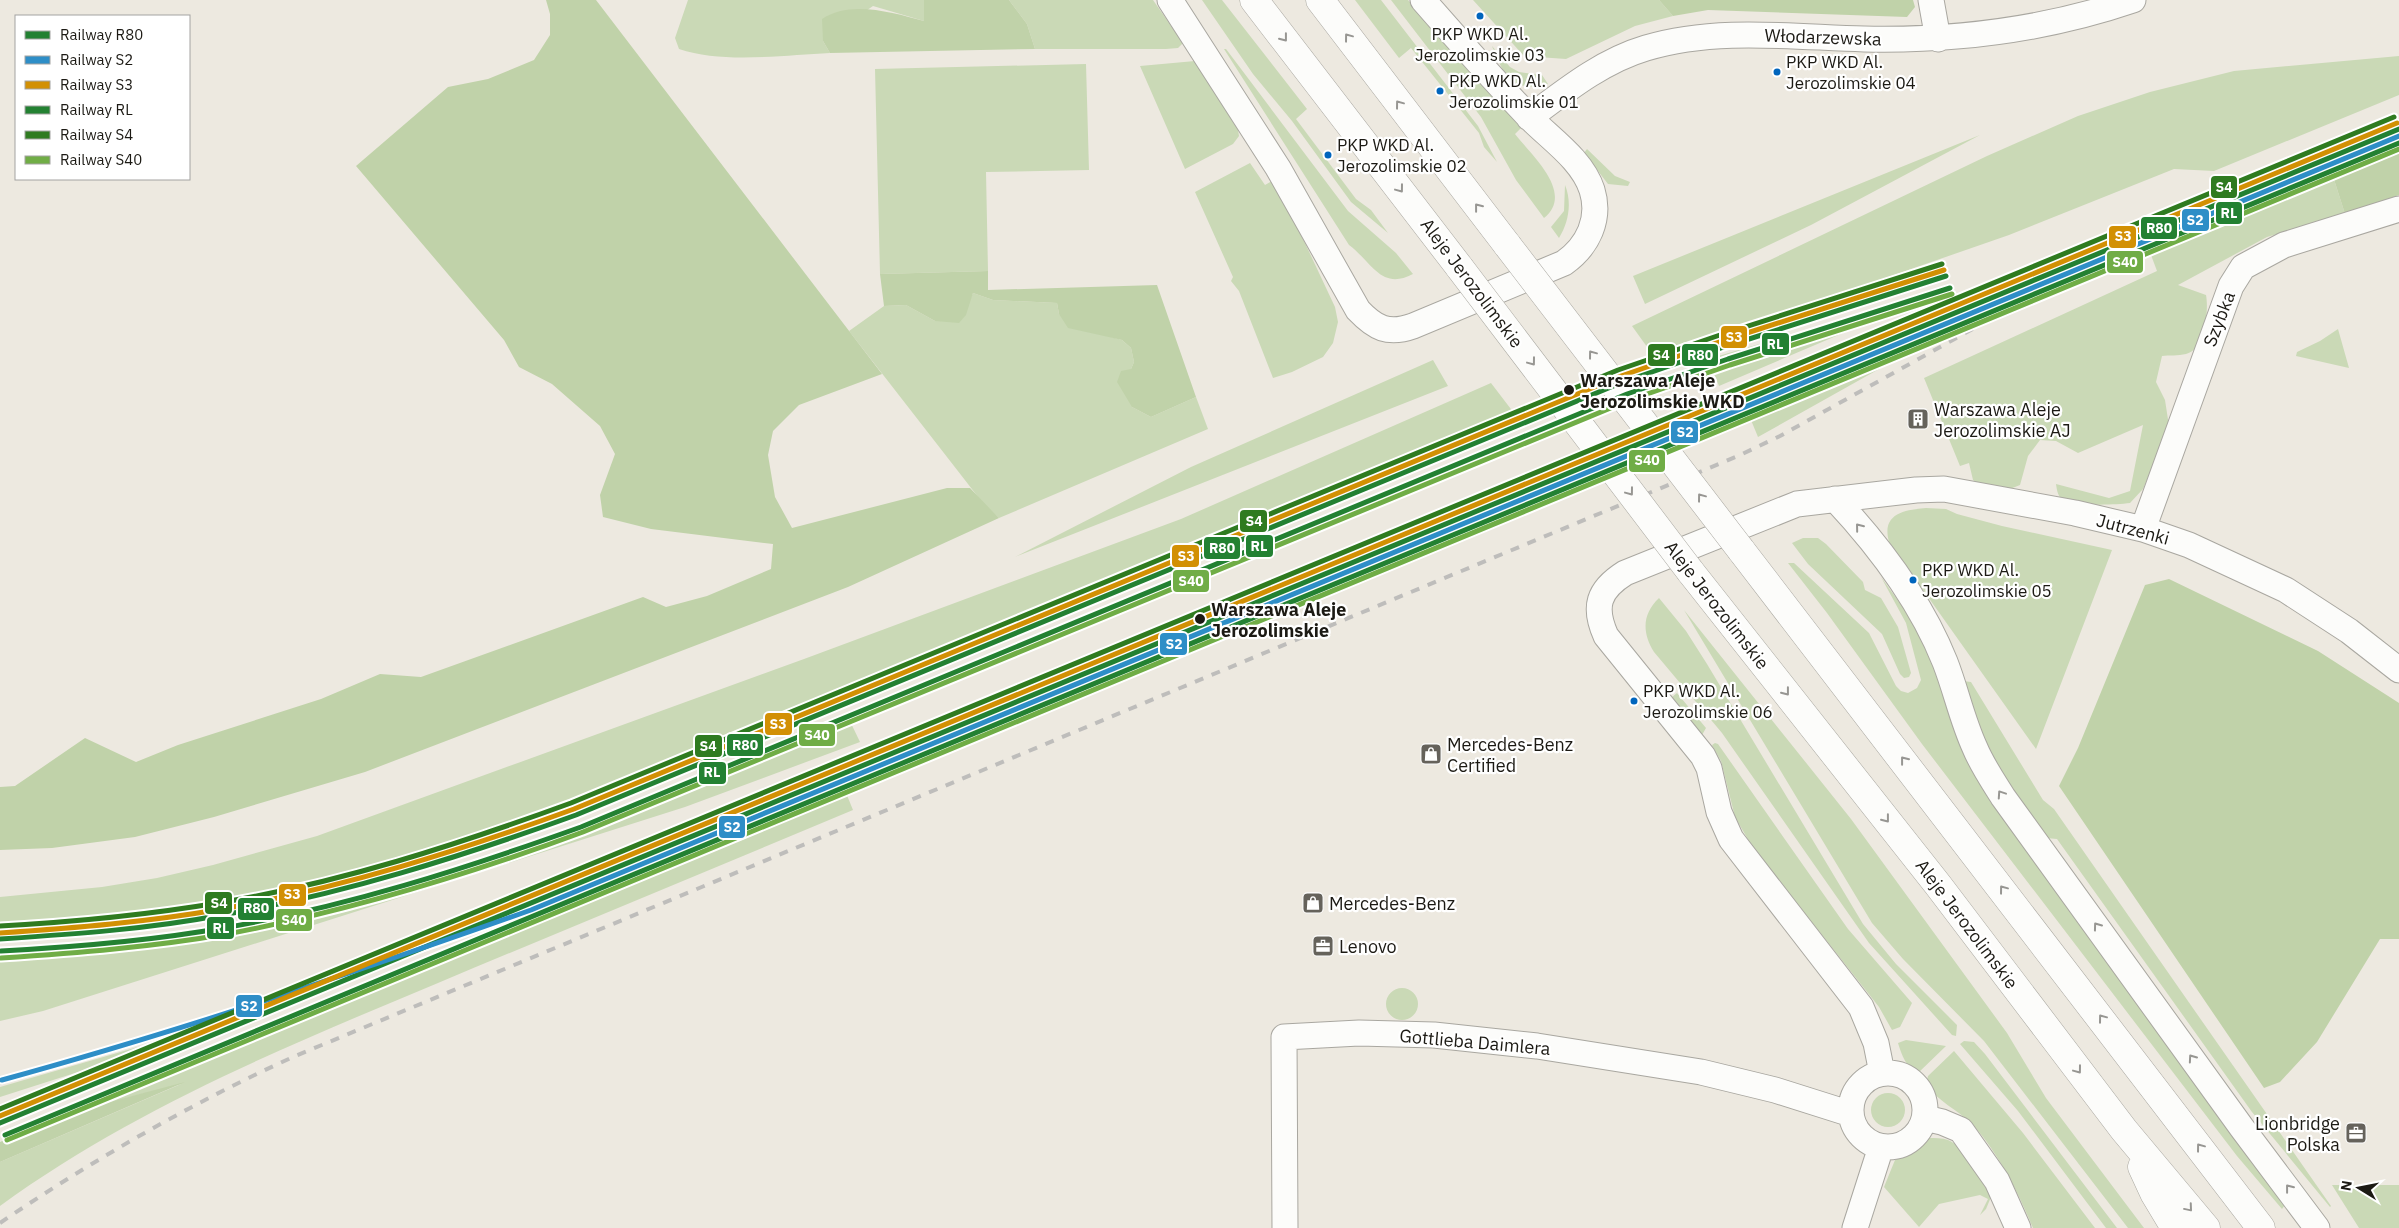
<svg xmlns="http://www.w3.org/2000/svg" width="2399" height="1228" viewBox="0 0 2399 1228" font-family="'IBM Plex Sans',sans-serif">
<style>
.green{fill:#cad9b6}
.forest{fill:#c0d2a9}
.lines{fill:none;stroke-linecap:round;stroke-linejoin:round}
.street-casing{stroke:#a9a7a0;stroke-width:27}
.primary-casing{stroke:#a9a7a0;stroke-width:29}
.street{stroke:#fcfcfa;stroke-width:25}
.primary{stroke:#fcfcfa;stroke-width:28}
.rail{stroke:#bebdbb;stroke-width:4;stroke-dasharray:9 9;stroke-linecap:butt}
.primary-bridge-casing{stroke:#a9a7a0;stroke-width:29;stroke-linecap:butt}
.primary-bridge{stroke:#fcfcfa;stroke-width:28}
.rail-1-casing{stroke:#fff;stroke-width:9}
.rail-2-casing{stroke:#fff;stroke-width:9}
.rail-3-casing{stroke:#fff;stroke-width:9}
.rail-4-casing{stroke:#fff;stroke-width:9}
.rail-5-casing{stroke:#fff;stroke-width:9}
.rail-6-casing{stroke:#fff;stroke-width:9}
.rail-1{stroke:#238132;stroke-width:5}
.rail-2{stroke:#2e8ec7;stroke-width:5}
.rail-3{stroke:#d29004;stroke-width:5}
.rail-4{stroke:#238132;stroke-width:5}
.rail-5{stroke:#2f7b20;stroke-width:5}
.rail-6{stroke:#70ad46;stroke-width:5}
.oneway{stroke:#979692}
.bus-dot{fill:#0065bd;stroke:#fff;stroke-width:2}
.stop-dot{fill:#1c1a14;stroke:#fff;stroke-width:2}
.labels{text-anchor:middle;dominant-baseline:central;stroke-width:4.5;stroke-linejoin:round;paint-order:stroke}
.bus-label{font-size:17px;fill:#1c1a14;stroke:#fff;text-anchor:start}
.street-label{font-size:18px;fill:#1c1a14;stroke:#fff}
.stop-label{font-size:18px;font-weight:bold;fill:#1c1a14;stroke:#fff;text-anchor:start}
.poi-label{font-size:18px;fill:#1c1a14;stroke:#fff;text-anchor:start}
.line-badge{stroke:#fff;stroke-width:2}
.badge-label{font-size:14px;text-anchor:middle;font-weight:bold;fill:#fff}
</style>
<rect width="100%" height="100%" fill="#ede9e0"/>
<!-- green -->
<path class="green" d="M688,0H924V21L873,6L823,41L830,53C783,55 723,64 679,49L675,38Z
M1009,0H1153L1183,43L1178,48L1166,49H1035L1027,24Z
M1202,0H1222L1307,109L1296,119L1356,199L1371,210L1388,233L1351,202L1292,121L1253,74Z
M1355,0H1381L1478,126L1497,162L1484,147L1479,133L1411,48L1399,58Z
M1391,0H1408L1522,127L1515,134C1532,156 1575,193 1544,218L1516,180L1481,117Z
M1473,0H1659L1673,16L1635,26L1566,59L1524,56Z
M1492,46L1510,67L1519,72L1542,75L1548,84C1512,93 1504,76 1492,46Z
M1224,49H1226L1348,211L1396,253L1413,274C1381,291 1372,262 1349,245Z
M2399,56V95L2214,171L2174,169L2009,235L1655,358L1632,326L1987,156L2078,116L2150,92L2234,71Z
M1195,61L1238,130L1239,136L1233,144L1185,169L1140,66Z
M1086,64L1089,170L986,172L988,271L880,274L875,69Z
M1980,135L1811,225L1645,304L1633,276Z
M1587,149L1615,176L1630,182L1628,186L1608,184L1584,153Z
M1250,163L1265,185L1272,181L1297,226L1335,307L1338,322L1333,343L1323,357L1292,372L1273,378L1239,291L1231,281L1233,277L1195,192Z
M2330,167L2345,214L2267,237L2178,285L2206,295C2209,310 2205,350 2186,354C2178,356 2169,355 2162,356L2156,382L2165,400L2169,426L2143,489L2130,503C2114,505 2080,506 2065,501C2058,498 2057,491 2056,484L2109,498L2130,491L2143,425L2078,453L2056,441L2040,440L2028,456L2020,485L2010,489L1977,483L1973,480L1969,463L1960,466L1924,378L2157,271L2148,247Z
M1565,185C1572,202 1569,222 1559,238L1551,227L1564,211Z
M1942,291L1719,386L1708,359Z
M973,293L993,300L1057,303L1059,314L1101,334L1122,340L1131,348L1134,362L1131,369L1132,407L1151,417L1196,397L1208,429L999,518L982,502L849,331L884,306L906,305L935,321L969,302Z
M2338,329L2349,368L2296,356L2297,352L2320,341Z
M1920,340L1922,345L1758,437L1746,408Z
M1433,360L1448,386L1015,557L1191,467Z
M1491,383L1517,417C1301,503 1086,589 872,677C710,743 552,821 383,868C258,904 129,919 0,926V897L102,887L157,878L213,865L317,836L804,659L1181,519Z
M1926,508L1946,509L1957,514L2002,526L2112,550L2036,749L1889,542C1881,513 1905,510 1926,508Z
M1803,538H1818L1826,544L1863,582L1865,590L1881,598L1898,627L1911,673L1909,677L1904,678L1900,674L1882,634L1808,564L1792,543Z
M1788,563H1794L1869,633L1896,686L1901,691L1908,693L1917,688L1921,680L1906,623L1881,577L1920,631L1938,678L2285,1205L2282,1209L2237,1156L1922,744L1827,613Z
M1659,598L1686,631L1707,664L1863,924L1896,964L1957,1025L1956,1036L1952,1035L1869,943L1722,733L1654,652C1642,633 1642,614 1659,598Z
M1684,610L1851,819L2007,1033L2046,1098L2144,1228H2128L1984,1041L1903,959L1872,923Z
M1963,681L1971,682L2043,800L2054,809L2331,1206L2330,1207L2252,1112L2057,839L2046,838L2002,776L1988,750Z
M1677,693L1706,728L1702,735L1672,697Z
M847,715L860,742L685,807L43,1011L0,1021V953C154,946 308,921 455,874C513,856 569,831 625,808C699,777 773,746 847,715Z
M1715,743L1718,744L1848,929L1912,1003L1900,1027L1892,1030L1879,1007L1753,848L1735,817L1721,761L1712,745Z
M844,788L853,810C715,868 576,925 438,983C287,1046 133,1109 0,1206V1162L181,1084L79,1110L149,1077Z
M1386 1004a16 16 0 1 1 32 0a16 16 0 1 1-32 0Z
M1906,1040L1946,1046L1917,1074C1906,1066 1902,1056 1898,1043Z
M1964,1041L1974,1042L1985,1054L2117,1228H2106L2018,1111L1960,1044Z
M148,1044L150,1049L0,1097V1087Z
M1954,1051L2023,1133L2095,1228H2033C2019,1194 1998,1152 1972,1124C1957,1109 1938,1102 1926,1084L1928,1076Z
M1871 1110a17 17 0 1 1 34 0a17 17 0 1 1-34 0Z
M1929,1138C1935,1138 1942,1138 1948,1140C1964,1146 1985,1181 1991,1197L1986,1209L1980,1215L1988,1199L1980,1195L1939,1204L1919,1227L1884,1187L1895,1160Z
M2332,1185H2399V1228H2359Z"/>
<!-- forest -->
<path class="forest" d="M546,0H596L882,374L799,405L773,431L768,455L775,497L792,528L947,488H970L999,518L848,587L365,772L214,817L135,837L52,848L0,850V787L15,786L85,738L136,762L178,745L321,699L380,674L421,677L643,597L666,607L707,596L771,569L773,544L651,529L603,517L600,495L615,454L600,426L552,384L519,367L504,340L356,166L448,87L488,79L534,60L550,35V14Z
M924,0H1009L1027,24L1035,49L830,53L823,41L822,19C849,0 892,12 924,21Z
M1659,0H1913L1915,7L1907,17L1708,10L1673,16Z
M2399,139V195L2345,214L2330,167Z
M988,271V290L1157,285L1196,397L1151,417L1132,407L1117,382L1121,371L1131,369L1134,362L1131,348L1122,340L1068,328L1059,314L1057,303L993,300L973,293L966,315L959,323L935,321L906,305L884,306L880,274Z
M2169,579L2318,651L2399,703V939H2380L2317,1042L2280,1082L2264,1088L2059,786L2078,748L2145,585Z
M185,1082L0,1162V1142L79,1110Z"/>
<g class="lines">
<!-- street casing -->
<g class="street-casing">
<path id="street" d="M1170,0L1278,168L1358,310C1375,328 1388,335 1413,326L1564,263C1588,246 1601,219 1592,190C1582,159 1549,138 1528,116C1492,78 1457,39 1423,0
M1931,0L1938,39
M1529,118C1565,91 1602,61 1646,48C1716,27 1792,37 1864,39C1957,41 2045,30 2133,0
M1835,499C1879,546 1921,602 1945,662C1956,690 1962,720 1975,748C1982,765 1993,781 2003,797L2242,1128L2317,1228
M2143,529L2231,286L2243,267L2284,245L2399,209
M1851 1110a37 37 0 1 1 74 0a37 37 0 1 1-74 0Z
M1882,1073L1876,1043L1861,1007L1731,839L1719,812L1709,768L1703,756L1606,636C1593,607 1598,590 1625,573L1797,504L1916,490L1944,489L2075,513L2143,529L2189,545L2286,590L2349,631L2399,670
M1925,1118L1942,1122L1961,1130L1997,1181L2018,1228
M1285,1228L1284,1037L1359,1033L1434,1035L1537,1046L1701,1072L1775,1090L1851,1114
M1855,1228L1881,1147"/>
</g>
<!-- primary casing -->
<g class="primary-casing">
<path id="primary" d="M1254,0L1460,268
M1320,0L1508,246
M1741,550L2261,1228
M1690,571L1938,885L2124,1130L2206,1228
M2142,1167L2154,1193L2175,1228"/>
</g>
<!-- street -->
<use href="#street" class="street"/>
<!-- primary -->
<use href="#primary" class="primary"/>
<!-- rail -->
<path class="rail" d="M0,1223C93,1160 190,1104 293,1057L1738,456L1780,436L2084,267L2193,215"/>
<!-- primary-bridge casing -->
<g class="primary-bridge-casing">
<path id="primary-bridge" d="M1508,246L1741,550
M1460,268L1690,571"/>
</g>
<!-- primary-bridge -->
<use href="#primary-bridge" class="primary-bridge"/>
<!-- rail-1 casing -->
<g class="rail-1-casing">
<path id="rail-1" d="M0,939C75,934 149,929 222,915C344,894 460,857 576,815L1623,382L1724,347L1946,276
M0,1123L2399,129"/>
</g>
<!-- rail-2 casing -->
<g class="rail-2-casing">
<path id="rail-2" d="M2,1080C181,1031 357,972 531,910L2399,136"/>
</g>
<!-- rail-3 casing -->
<g class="rail-3-casing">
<path id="rail-3" d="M0,933C74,928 148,922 222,909C342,888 459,851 574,809L1621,376L1722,341L1944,270
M0,1116L2397,123"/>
</g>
<!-- rail-4 casing -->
<g class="rail-4-casing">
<path id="rail-4" d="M1,951C75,947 150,941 223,928C346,907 464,869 581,827L1627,394L1728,359L1950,288
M5,1135L2399,143"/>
</g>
<!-- rail-5 casing -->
<g class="rail-5-casing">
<path id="rail-5" d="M0,926C73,922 146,915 218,903C340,883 456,845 571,803L1618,370L1720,335L1942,264
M0,1109L2394,117"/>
</g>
<!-- rail-6 casing -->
<g class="rail-6-casing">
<path id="rail-6" d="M1,958C77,953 152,947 227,934C349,911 467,875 583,832L1630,400L1730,365L1952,294
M7,1140L2399,149"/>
</g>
<!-- rail-1 -->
<use href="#rail-1" class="rail-1"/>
<!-- rail-2 -->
<use href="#rail-2" class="rail-2"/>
<!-- rail-3 -->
<use href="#rail-3" class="rail-3"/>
<!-- rail-4 -->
<use href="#rail-4" class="rail-4"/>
<!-- rail-5 -->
<use href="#rail-5" class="rail-5"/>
<!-- rail-6 -->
<use href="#rail-6" class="rail-6"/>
</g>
<!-- one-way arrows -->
<defs><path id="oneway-chevron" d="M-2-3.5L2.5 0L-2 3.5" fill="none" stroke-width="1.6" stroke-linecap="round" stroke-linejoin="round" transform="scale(1.25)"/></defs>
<g class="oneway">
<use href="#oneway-chevron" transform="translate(1348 37) rotate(-127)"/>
<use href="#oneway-chevron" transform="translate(1284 38) rotate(52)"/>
<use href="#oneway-chevron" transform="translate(1399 104) rotate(-127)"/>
<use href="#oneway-chevron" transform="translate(1400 189) rotate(53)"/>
<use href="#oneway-chevron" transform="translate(1478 207) rotate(-128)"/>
<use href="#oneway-chevron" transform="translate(1592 354) rotate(-127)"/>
<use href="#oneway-chevron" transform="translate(1532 362) rotate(53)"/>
<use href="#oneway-chevron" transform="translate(1630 492) rotate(53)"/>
<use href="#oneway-chevron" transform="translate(1701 497) rotate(-127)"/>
<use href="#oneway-chevron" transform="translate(1859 527) rotate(-129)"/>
<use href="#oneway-chevron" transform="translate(1786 692) rotate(52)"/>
<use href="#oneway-chevron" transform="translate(1904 760) rotate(-128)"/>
<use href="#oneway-chevron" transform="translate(2001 794) rotate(-124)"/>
<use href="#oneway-chevron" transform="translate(1886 819) rotate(52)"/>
<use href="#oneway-chevron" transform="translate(2003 889) rotate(-127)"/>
<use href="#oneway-chevron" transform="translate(2097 926) rotate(-126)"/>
<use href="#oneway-chevron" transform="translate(2102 1018) rotate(-127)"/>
<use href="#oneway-chevron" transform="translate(2192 1058) rotate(-125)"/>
<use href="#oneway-chevron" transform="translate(2078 1070) rotate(53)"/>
<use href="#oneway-chevron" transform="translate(2200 1147) rotate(-127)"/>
<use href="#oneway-chevron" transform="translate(2289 1188) rotate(-128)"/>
<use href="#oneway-chevron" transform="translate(2189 1208) rotate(50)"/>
</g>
<!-- icons -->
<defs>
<g id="building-square" transform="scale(1.125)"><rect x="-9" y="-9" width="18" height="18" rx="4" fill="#65625b" stroke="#fff"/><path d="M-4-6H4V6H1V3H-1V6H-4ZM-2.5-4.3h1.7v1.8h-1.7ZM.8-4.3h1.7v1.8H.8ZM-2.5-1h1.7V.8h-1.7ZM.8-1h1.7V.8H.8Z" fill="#fff"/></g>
<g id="shop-square" transform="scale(1.125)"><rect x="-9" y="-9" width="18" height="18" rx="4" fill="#65625b" stroke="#fff"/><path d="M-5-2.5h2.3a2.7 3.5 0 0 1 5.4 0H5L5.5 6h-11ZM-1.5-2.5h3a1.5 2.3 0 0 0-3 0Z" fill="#fff"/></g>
<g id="office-square" transform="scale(1.125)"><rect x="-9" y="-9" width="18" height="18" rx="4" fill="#65625b" stroke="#fff"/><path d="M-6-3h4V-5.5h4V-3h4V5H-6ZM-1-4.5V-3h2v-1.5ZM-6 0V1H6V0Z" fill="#fff"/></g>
</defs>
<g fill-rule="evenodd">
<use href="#building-square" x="1918" y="419"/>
<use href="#shop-square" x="1431" y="754"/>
<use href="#shop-square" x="1313" y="903"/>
<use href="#office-square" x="1323" y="946"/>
<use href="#office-square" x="2356" y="1133"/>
</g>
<!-- markers -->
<g class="bus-dot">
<circle cx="1480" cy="16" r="4.5"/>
<circle cx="1777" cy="72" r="4.5"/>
<circle cx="1440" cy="91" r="4.5"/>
<circle cx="1328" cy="155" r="4.5"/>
<circle cx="1913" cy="580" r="4.5"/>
<circle cx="1634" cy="701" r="4.5"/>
</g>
<g class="stop-dot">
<circle cx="1569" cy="390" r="6"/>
<circle cx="1200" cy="619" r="6"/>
</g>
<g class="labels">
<!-- bus labels -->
<g class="bus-label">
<text x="1480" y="34" text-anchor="middle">PKP WKD Al.<tspan x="1480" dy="21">Jerozolimskie 03</tspan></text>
<text x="1786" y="62">PKP WKD Al.<tspan x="1786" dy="21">Jerozolimskie 04</tspan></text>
<text x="1449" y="81">PKP WKD Al.<tspan x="1449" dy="21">Jerozolimskie 01</tspan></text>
<text x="1337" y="145">PKP WKD Al.<tspan x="1337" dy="21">Jerozolimskie 02</tspan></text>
<text x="1922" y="570">PKP WKD Al.<tspan x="1922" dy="21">Jerozolimskie 05</tspan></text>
<text x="1643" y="691">PKP WKD Al.<tspan x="1643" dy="21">Jerozolimskie 06</tspan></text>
</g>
<!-- street labels -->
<g class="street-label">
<text transform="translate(1823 37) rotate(2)">Włodarzewska</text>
<text transform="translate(1472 283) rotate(53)">Aleje Jerozolimskie</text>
<text transform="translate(2219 319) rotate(-69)">Szybka</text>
<text transform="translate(2133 529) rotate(15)">Jutrzenki</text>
<text transform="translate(1717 605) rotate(52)">Aleje Jerozolimskie</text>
<text transform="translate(1967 924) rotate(53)">Aleje Jerozolimskie</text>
<text transform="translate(1475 1042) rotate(5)">Gottlieba Daimlera</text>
</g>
<!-- stop labels -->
<g class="stop-label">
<text x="1580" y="380">Warszawa Aleje<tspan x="1580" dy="21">Jerozolimskie WKD</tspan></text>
<text x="1211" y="609">Warszawa Aleje<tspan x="1211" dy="21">Jerozolimskie</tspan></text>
</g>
<!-- poi labels -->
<g class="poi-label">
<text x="1934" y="409">Warszawa Aleje<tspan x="1934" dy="21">Jerozolimskie AJ</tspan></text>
<text x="1447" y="744">Mercedes-Benz<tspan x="1447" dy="21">Certified</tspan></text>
<text x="1329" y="903">Mercedes-Benz</text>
<text x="1339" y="946">Lenovo</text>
<text x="2340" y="1123" text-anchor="end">Lionbridge<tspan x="2340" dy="21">Polska</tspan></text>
</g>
</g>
<g class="line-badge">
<rect x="2210" y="175" width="28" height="24" rx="5" fill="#2f7b20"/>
<rect x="2215" y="201" width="28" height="24" rx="5" fill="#238132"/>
<rect x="2181" y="208" width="29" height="24" rx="5" fill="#2e8ec7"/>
<rect x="2140" y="216" width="38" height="24" rx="5" fill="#238132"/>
<rect x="2108" y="225" width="29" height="24" rx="5" fill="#d29004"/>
<rect x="2106" y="250" width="38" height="24" rx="5" fill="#70ad46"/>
<rect x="1720" y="325" width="28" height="24" rx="5" fill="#d29004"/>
<rect x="1761" y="332" width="29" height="24" rx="5" fill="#238132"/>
<rect x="1647" y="343" width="29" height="24" rx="5" fill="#2f7b20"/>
<rect x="1681" y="343" width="38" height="24" rx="5" fill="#238132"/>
<rect x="1670" y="420" width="29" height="24" rx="5" fill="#2e8ec7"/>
<rect x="1628" y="449" width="38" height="24" rx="5" fill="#70ad46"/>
<rect x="1239" y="509" width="29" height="24" rx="5" fill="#2f7b20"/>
<rect x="1245" y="534" width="29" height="24" rx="5" fill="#238132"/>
<rect x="1203" y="536" width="38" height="24" rx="5" fill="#238132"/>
<rect x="1171" y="544" width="29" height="24" rx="5" fill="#d29004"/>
<rect x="1172" y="569" width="38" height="24" rx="5" fill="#70ad46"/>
<rect x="1159" y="632" width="29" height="24" rx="5" fill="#2e8ec7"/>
<rect x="764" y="712" width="29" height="24" rx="5" fill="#d29004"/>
<rect x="798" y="723" width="38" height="24" rx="5" fill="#70ad46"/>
<rect x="726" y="733" width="38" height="24" rx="5" fill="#238132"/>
<rect x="694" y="734" width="29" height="24" rx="5" fill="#2f7b20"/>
<rect x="698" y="761" width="29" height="24" rx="5" fill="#238132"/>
<rect x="718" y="815" width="28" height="24" rx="5" fill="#2e8ec7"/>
<rect x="278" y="883" width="29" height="24" rx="5" fill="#d29004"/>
<rect x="204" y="891" width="29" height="24" rx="5" fill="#2f7b20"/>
<rect x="237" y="897" width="38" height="24" rx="5" fill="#238132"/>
<rect x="275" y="908" width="38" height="24" rx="5" fill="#70ad46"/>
<rect x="206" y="916" width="29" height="24" rx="5" fill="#238132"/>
<rect x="235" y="994" width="28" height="24" rx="5" fill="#2e8ec7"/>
</g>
<g class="badge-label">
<text x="2224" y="192">S4</text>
<text x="2229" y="218">RL</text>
<text x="2195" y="225">S2</text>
<text x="2159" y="233">R80</text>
<text x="2123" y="241">S3</text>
<text x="2125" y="267">S40</text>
<text x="1734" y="342">S3</text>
<text x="1775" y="349">RL</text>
<text x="1661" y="360">S4</text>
<text x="1700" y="360">R80</text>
<text x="1685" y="437">S2</text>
<text x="1647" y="465">S40</text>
<text x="1254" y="526">S4</text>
<text x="1259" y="551">RL</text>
<text x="1222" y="553">R80</text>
<text x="1186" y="561">S3</text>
<text x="1191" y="586">S40</text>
<text x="1174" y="649">S2</text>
<text x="778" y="729">S3</text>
<text x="817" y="740">S40</text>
<text x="745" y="750">R80</text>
<text x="708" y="751">S4</text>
<text x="712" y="777">RL</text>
<text x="732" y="832">S2</text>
<text x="292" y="899">S3</text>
<text x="219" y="908">S4</text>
<text x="256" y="913">R80</text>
<text x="294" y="925">S40</text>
<text x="221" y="933">RL</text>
<text x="249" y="1011">S2</text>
</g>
<!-- legend -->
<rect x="15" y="15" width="175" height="165" fill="#ffffff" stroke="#a4a3a1"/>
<rect x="25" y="31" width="25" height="8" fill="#238132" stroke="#a4a3a1"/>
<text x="60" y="40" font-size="15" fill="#1c1a14">Railway R80</text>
<rect x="25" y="56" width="25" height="8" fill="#2e8ec7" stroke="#a4a3a1"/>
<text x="60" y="65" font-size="15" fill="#1c1a14">Railway S2</text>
<rect x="25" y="81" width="25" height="8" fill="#d29004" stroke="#a4a3a1"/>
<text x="60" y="90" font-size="15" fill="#1c1a14">Railway S3</text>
<rect x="25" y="106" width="25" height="8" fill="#238132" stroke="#a4a3a1"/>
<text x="60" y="115" font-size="15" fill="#1c1a14">Railway RL</text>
<rect x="25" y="131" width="25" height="8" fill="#2f7b20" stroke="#a4a3a1"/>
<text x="60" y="140" font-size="15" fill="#1c1a14">Railway S4</text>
<rect x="25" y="156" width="25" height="8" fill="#70ad46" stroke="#a4a3a1"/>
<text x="60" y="165" font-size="15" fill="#1c1a14">Railway S40</text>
<!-- north arrow -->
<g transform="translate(2359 1188) rotate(280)" stroke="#ffffff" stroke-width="4" paint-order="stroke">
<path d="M0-4L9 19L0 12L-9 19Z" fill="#1c1a14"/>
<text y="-8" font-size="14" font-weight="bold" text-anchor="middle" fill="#1c1a14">N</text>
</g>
</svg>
